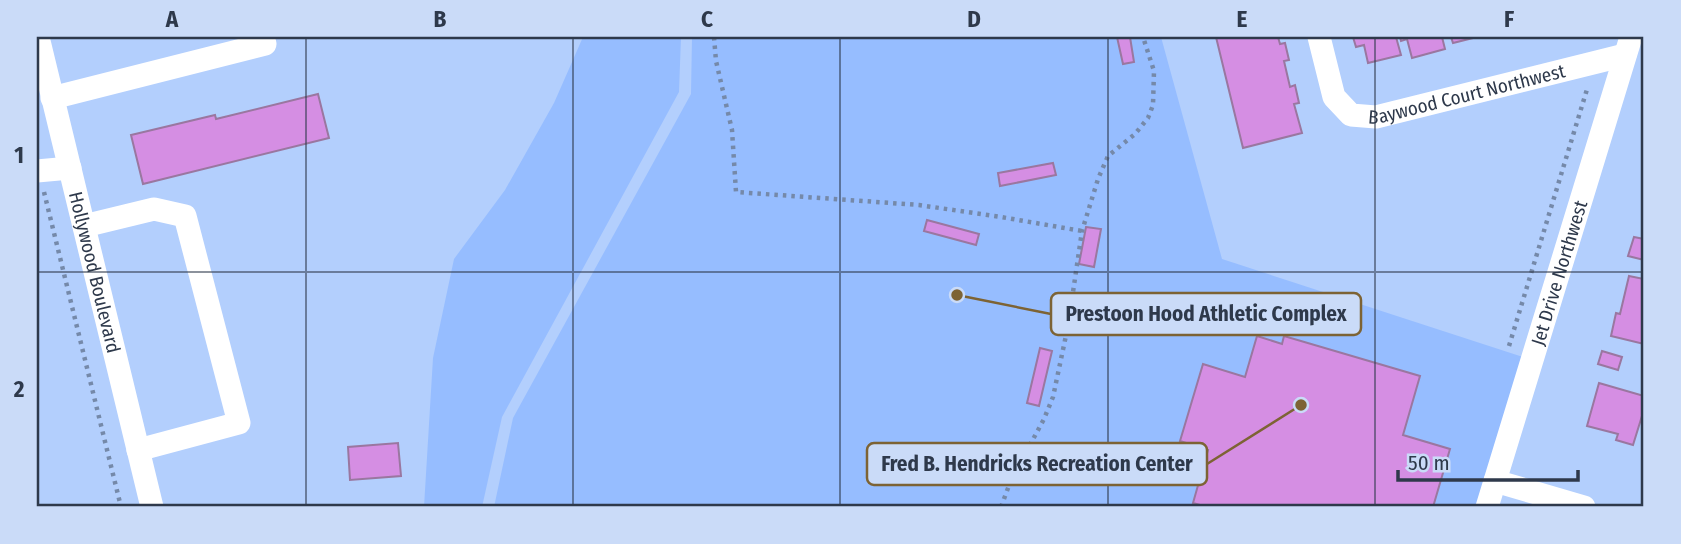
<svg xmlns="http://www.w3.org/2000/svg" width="1681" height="544" viewBox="0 0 1681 544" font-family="'Fira Sans Condensed',sans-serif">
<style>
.green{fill:#96bdff}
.building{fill:#d58ee3;stroke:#9a77a0;stroke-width:2}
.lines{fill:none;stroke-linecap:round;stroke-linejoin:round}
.path{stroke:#7589a9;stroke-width:4.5;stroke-dasharray:3.5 5;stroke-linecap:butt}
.minor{stroke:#fff;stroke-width:23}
.grid{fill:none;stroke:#2e394b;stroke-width:2;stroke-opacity:0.55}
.labels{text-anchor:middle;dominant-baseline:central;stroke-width:6;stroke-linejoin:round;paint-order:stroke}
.street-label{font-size:19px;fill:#2e394b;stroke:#cadbf8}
.leader{fill:none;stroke:#7d6334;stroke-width:2.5}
.callout-dot{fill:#7d6334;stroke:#cadbf8;stroke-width:2.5}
.callout{fill:#cadbf8;stroke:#7d6334;stroke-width:2.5}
.callout-label{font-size:21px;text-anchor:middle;font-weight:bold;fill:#2e394b}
.neatline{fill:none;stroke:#2e394b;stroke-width:2.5}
.grid-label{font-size:23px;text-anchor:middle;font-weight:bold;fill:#2e394b}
</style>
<rect width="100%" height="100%" fill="#b3cffd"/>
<!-- green -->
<path class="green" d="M583,37H681L679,92L502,417L482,507H424L433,358L454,259L505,190L554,103Z
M692,37H1161L1222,259L1532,360L1487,507H494L513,418L691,94Z"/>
<!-- building -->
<path class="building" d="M1117,37H1130L1134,62L1123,64Z
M1216,37H1278L1280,44L1285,43L1289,60L1284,61L1290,87L1295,85L1299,103L1294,104L1302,133L1243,148Z
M1353,37H1396L1401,55L1368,63L1364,45L1356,47Z
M1400,37H1442L1445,49L1412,58L1407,39L1401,41Z
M1451,37H1477L1453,43Z
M318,94L329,138L143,184L131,135L215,115L216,119Z
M1053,163L1056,175L1000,186L998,173Z
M927,220L979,234L976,245L924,231Z
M1086,227L1101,229L1094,267L1079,264Z
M1634,237L1644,239V238V260L1628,256Z
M1629,276L1644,279V344L1611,336L1616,313L1620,314Z
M1257,336L1282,344L1284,336L1420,376L1403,435L1450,449L1433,507H1207L1193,503L1208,450L1180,441L1203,364L1245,377Z
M1040,348L1052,351L1039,406L1027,403Z
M1602,351L1622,357L1618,370L1598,364Z
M1599,383L1644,396V417L1642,416L1633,445L1616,440L1618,434L1587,426Z
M398,443L401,476L350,480L348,447Z"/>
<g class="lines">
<!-- path -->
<path class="path" d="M714,37L716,61L732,130L736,192L919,205L1001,217L1082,231
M44,192L121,507
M1509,346L1588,86
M1001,507L1011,480L1044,419L1053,397L1068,326L1082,231L1098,179L1108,156L1135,134L1148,118L1153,105L1154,71L1143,37"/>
<!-- minor -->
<g class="minor">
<path id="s1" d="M38,37L152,507"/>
<path id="s2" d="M1319,37L1334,97L1351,115L1376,117L1625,55"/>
<path d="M52,98L265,44L263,37"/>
<path d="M37,171L70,168"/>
<path d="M84,226L154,209L185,216L239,423L138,450"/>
<path d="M1495,481L1584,507"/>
<path id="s3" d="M1487,507L1631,37"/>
</g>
</g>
<!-- grid -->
<path class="grid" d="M306,37V507M573,37V507M840,37V507M1108,37V507M1375,37V507M37,272H1644"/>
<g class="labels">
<!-- street labels -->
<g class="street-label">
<text stroke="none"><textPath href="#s2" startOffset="205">Baywood Court Northwest</textPath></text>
<text stroke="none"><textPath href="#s1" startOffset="242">Hollywood Boulevard</textPath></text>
<text stroke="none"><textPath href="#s3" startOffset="245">Jet Drive Northwest</textPath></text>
</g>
</g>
<!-- callouts -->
<path class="leader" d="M957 295L1051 314M1301 405L1207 464"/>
<g class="callout-dot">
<circle cx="957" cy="295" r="7"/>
<circle cx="1301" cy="405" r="7"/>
</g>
<g class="callout">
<rect x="1051" y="293" width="310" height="42" rx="7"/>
<rect x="867" y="443" width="340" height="42" rx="7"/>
</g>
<g class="callout-label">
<text x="1206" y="321">Prestoon Hood Athletic Complex</text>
<text x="1037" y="471">Fred B. Hendricks Recreation Center</text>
</g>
<!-- border -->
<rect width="1681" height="544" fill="none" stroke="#cadbf8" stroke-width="77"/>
<!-- scale -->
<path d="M1398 470v10h180v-10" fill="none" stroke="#2e394b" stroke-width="3.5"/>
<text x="1408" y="470" font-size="21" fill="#2e394b" stroke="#cadbf8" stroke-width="5" paint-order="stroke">50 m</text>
<rect x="38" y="38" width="1604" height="467" class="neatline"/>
<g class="grid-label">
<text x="172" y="27">A</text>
<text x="440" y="27">B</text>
<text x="707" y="27">C</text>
<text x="974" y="27">D</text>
<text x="1242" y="27">E</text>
<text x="1509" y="27">F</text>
<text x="19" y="163">1</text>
<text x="19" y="397">2</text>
</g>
</svg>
